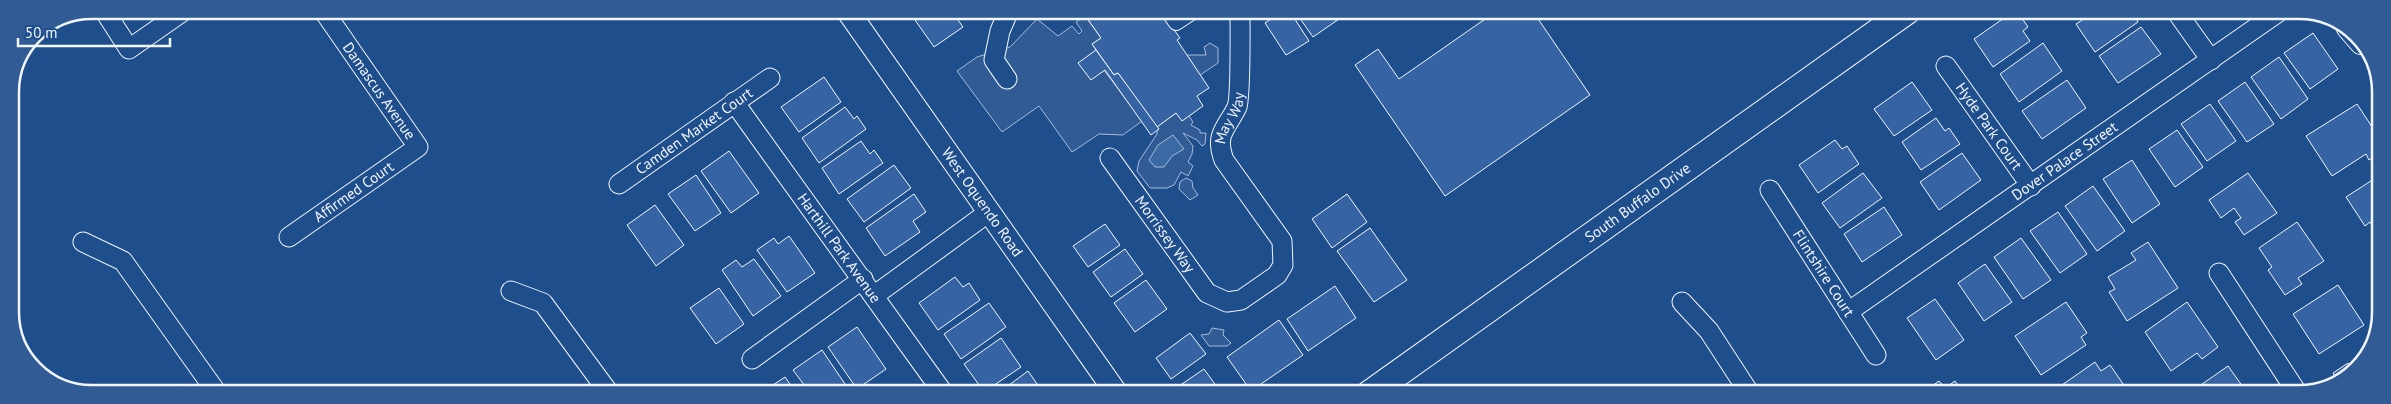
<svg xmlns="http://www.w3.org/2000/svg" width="2391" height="404" viewBox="0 0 2391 404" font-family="'PT Sans',sans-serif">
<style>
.parking{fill:#305b95;stroke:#a8bbd7}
.water{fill:#3b69a3;stroke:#a8bbd7}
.building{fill:#3563a3;stroke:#f2f6ff}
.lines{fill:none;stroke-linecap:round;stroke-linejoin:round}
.pedestrian-casing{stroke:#f2f6ff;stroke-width:16}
.minor-casing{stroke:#f2f6ff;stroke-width:21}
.tertiary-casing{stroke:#f2f6ff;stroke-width:24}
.secondary-casing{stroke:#f2f6ff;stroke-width:28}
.pedestrian{stroke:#1f4e8c;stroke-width:14}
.minor{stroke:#1f4e8c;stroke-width:19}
.tertiary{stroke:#1f4e8c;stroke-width:22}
.secondary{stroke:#1f4e8c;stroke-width:26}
.labels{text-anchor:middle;stroke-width:4;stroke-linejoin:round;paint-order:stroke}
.street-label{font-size:15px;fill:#f2f6ff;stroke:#1f4e8c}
.rim{fill:none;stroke:#f2f6ff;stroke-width:2.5}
</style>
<rect width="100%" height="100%" fill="#1f4e8c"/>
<g class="parking">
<path d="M1085,16L1101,38L1092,44L1096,50L1092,54L1142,121L1123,135L1099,134L1072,152L1039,106L1002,132L957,71L977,57L1010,47L1037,19L1058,36L1072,26L1079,34L1082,31L1076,22Z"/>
<path d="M1210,43L1218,48V63L1200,75L1187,55H1206L1204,47Z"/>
<path d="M1176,113L1189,116L1193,122L1191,125L1200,130V133H1206L1205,144L1202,146L1197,140L1183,133L1193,146L1192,154L1188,162L1193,166L1188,176L1181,172L1174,185L1167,188H1150L1137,171L1139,161L1157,134V127Z"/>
<path d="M1186,178L1192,181L1193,188L1198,195L1190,200L1179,189L1180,182Z"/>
<path d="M1212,328L1224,330L1223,335L1231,343L1227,346H1209L1201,335L1209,334Z"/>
</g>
<path class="water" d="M1173,135L1184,149L1172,156L1164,167H1155L1149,160L1158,145Z"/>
<g class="building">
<path d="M908,10H951L963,27L934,47Z"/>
<path d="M1172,10L1164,16L1180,38L1177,40L1209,88L1197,96L1203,106L1182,121L1176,113L1157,127L1118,73L1114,75L1092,44L1101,38L1082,11Z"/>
<path d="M1284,10H1289L1309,41L1286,55L1265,23Z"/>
<path d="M1294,10H1352L1313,37Z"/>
<path d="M1498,10H1532L1590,95L1445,196L1355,65L1378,49L1399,79Z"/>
<path d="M2014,11H2017L2028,27L2023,31L2030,41L1993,67L1974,39Z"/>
<path d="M2096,11H2131L2138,22L2095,52L2076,24Z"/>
<path d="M2141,27L2161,54L2118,83L2099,56Z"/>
<path d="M2313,33L2338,69L2310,89L2284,53Z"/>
<path d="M2043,43L2062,71L2019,102L2000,74Z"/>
<path d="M1096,50L1114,75L1118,73L1159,129L1151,135L1105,70L1091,80L1078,63Z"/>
<path d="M2279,57L2308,99L2281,119L2251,77Z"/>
<path d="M824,77L841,102L799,132L781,107Z"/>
<path d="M2067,80L2086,108L2042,139L2022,111Z"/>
<path d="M1912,82L1932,110L1894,136L1874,109Z"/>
<path d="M2245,82L2274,124L2247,142L2218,101Z"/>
<path d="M2210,104L2236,141L2207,161L2181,124Z"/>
<path d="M2357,104L2380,139V153L2369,160L2366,154L2332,176L2306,136Z"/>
<path d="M845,107L854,119L857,116L866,129L819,163L802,138Z"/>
<path d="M1936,118L1945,131L1949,128L1960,144L1921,170L1902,142Z"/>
<path d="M2177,130L2203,167L2175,187L2149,149Z"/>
<path d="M1835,140L1842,149L1847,146L1859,164L1818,193L1799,165Z"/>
<path d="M861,141L870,154L874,150L883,163L839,194L822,168Z"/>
<path d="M729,151L759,193L731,213L701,171Z"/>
<path d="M1962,153L1981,180L1939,210L1920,182Z"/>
<path d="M2132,160L2160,204L2132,223L2103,179Z"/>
<path d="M894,165L911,188L864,222L847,199Z"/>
<path d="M1863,173L1882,198L1840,228L1822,203Z"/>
<path d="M2248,173L2277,213L2244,235L2235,222L2241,218L2234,208L2221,218L2209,200Z"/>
<path d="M696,175L721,213L695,231L668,194Z"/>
<path d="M2380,175V231L2377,233L2370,222L2365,226L2346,197Z"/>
<path d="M2093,186L2125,231L2097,251L2065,206Z"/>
<path d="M914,194L926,212L913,221L920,232L885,256L866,228Z"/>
<path d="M1347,194L1367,222L1332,248L1312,219Z"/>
<path d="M655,205L684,245L656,266L627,225Z"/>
<path d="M1884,207L1902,235L1862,262L1844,234Z"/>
<path d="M2058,212L2087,254L2060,273L2030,231Z"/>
<path d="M2297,222L2324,261L2298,278L2302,284L2285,295L2268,270L2272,267L2259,248Z"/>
<path d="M1105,224L1120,245L1088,267L1073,246Z"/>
<path d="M1370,228L1407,280L1374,302L1337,251Z"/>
<path d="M789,236L815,273L787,292L757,250L774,238L778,244Z"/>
<path d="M2021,238L2051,280L2023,299L1994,257Z"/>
<path d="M2148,242L2178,288L2127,321L2109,292L2115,289L2108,277L2136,260L2131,253Z"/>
<path d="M1125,249L1143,274L1111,297L1093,272Z"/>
<path d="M754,259L781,296L753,316L722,270L736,260L742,267Z"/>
<path d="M1985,264L2012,302L1984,321L1958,283Z"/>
<path d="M955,277L963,287L969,283L980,300L938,330L919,303Z"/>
<path d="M1146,280L1167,309L1135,332L1114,303Z"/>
<path d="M2338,285L2364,325L2319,354L2293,314Z"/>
<path d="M1335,286L1356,318L1308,351L1287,319Z"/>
<path d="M719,288L744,324L716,344L690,308Z"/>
<path d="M1935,299L1964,340L1936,360L1907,318Z"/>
<path d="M2066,302L2087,333L2081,337L2086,345L2041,375L2015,336Z"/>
<path d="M2187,302L2218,347L2202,359L2197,353L2171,371L2145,332Z"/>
<path d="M989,303L1006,327L961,359L944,334Z"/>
<path d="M1279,320L1303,355L1251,391L1227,357Z"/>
<path d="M857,327L886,369L857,389L828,347Z"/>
<path d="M1190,333L1206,354L1171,379L1156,358Z"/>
<path d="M1001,338L1021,367L984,392L964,364Z"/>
<path d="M822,350L847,387L838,394L810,393L793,370Z"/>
<path d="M2095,362L2101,371L2110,365L2130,394H2068L2062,385Z"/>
<path d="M2348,363L2351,369L2358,365L2353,374L2337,380L2333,373Z"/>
<path d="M2228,366L2248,394H2188Z"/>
<path d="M1204,369L1222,394H1180L1176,388Z"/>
<path d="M1028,371L1044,394H997Z"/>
<path d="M785,377L796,393H761Z"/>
<path d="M1939,381L1945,388L1955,381L1964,394H1921Z"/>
</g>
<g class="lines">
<defs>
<path id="pedestrian" d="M1172,10L1169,13L1176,23L1193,12L1190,10"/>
<g id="minor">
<path d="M104,10L129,49L185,10"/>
<path d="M2176,11L2211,60"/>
<path id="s1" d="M1946,66L2031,186"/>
<path d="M1007,79L994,60L1000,31L1009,10"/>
<path id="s2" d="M734,102L944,394"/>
<path id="s3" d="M1110,158L1207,293L1227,302L1241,300L1277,275L1283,265L1282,241L1224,160C1214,134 1227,128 1237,107C1241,96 1240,27 1240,10"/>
<path id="s4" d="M619,184L770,78"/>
<path id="s5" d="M1770,190L1876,355"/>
<path id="s6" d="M289,237L418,147L323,10"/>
<path d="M83,242L123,261L217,393"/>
<path d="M2219,273L2298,394"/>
<path d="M511,291L543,303L609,393"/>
<path d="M875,295L989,212"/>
<path d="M1682,302L1709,331L1750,394"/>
<path id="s7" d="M1848,312L2280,11"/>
<path d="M752,359L863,279"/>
</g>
<g id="tertiary">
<path id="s8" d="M847,10L1117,394"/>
<path d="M2348,28L2361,43"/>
</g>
<g id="secondary">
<path id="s9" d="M1369,394L1907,11"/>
</g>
</defs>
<use href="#pedestrian" class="pedestrian-casing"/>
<use href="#minor" class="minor-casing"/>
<use href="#tertiary" class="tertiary-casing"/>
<use href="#secondary" class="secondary-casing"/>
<use href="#pedestrian" class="pedestrian"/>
<use href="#minor" class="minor"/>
<use href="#tertiary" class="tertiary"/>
<use href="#secondary" class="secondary"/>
</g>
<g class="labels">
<g class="street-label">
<text transform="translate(379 91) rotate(55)" y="5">Damascus Avenue</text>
<text dy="5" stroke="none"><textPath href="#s3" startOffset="426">May Way</textPath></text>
<text dy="5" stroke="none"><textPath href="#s1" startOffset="74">Hyde Park Court</textPath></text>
<text dy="5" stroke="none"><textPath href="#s4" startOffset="92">Camden Market Court</textPath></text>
<text dy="5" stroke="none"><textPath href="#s7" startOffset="264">Dover Palace Street</textPath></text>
<text dy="5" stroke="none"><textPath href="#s6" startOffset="79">Affirmed Court</textPath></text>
<text dy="5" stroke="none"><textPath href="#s8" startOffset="235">West Oquendo Road</textPath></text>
<text dy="5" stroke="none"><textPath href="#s9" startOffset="330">South Buffalo Drive</textPath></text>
<text dy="5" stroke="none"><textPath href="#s3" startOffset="94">Morrissey Way</textPath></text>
<text dy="5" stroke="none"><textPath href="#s2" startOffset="180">Harthill Park Avenue</textPath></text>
<text dy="5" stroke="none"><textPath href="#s5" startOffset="99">Flintshire Court</textPath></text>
</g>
</g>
<path d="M0 0H2391V404H0ZM92 19H2299A73 73 0 0 1 2372 92V312A73 73 0 0 1 2299 385H92A73 73 0 0 1 19 312V92A73 73 0 0 1 92 19Z" fill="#305b95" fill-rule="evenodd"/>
<path class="rim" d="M92 19H2299A73 73 0 0 1 2372 92V312A73 73 0 0 1 2299 385H92A73 73 0 0 1 19 312V92A73 73 0 0 1 92 19Z"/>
<path d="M18 38v8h152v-8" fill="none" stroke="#f2f6ff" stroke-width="2.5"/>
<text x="25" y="38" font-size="15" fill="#f2f6ff" stroke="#1f4e8c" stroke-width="4" paint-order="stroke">50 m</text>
</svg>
